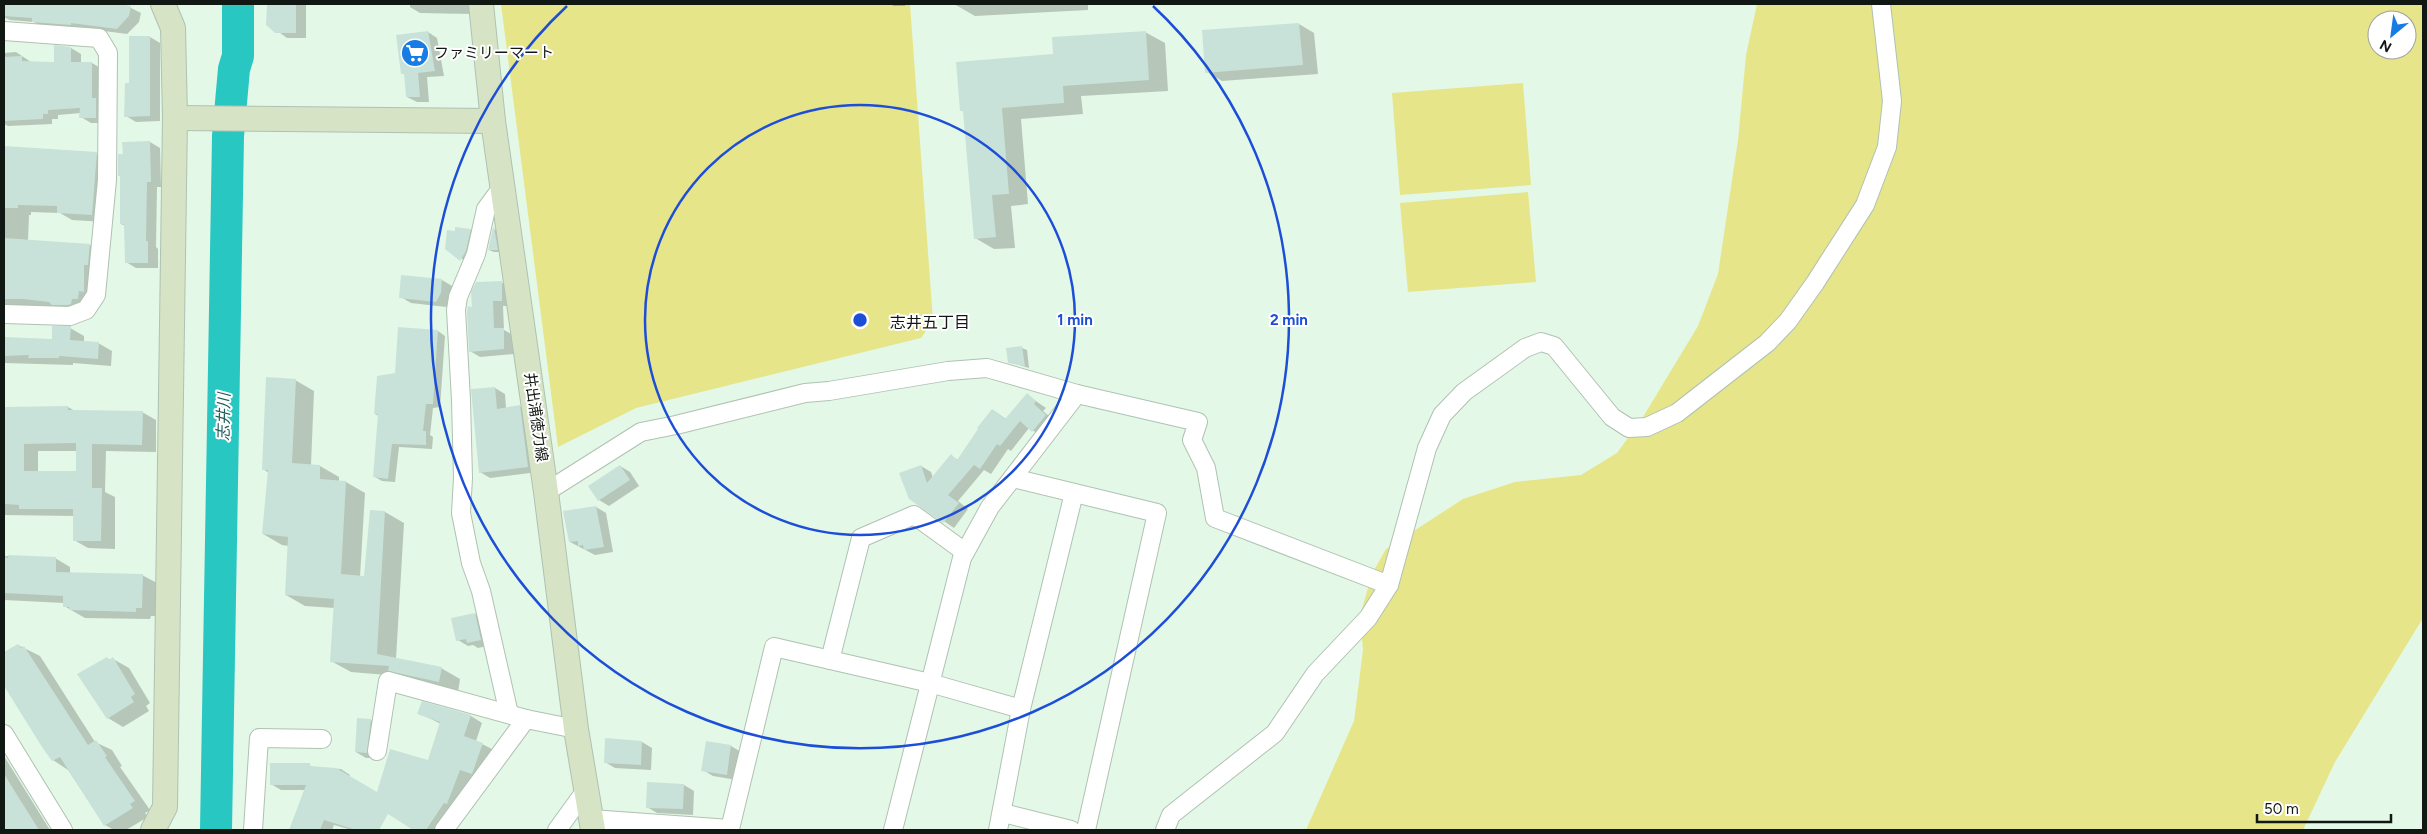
<svg xmlns="http://www.w3.org/2000/svg" width="2427" height="834" viewBox="0 0 2427 834" font-family="Figtree,'Noto Sans JP',sans-serif">
<style>
.green{fill:#e6e589;fill-rule:evenodd}
.shadow{fill:#0003;fill-rule:evenodd}
.lines{fill:none;stroke-linecap:round;stroke-linejoin:round}
.river{stroke:#28c7c2;stroke-width:32}
.building{fill:#c8e2d9;fill-rule:evenodd}
.street-casing{stroke:#afc2b2;stroke-width:20}
.secondary-casing{stroke:#afc2b2;stroke-width:26}
.street{stroke:#fff;stroke-width:18}
.secondary{stroke:#d6e3c4;stroke-width:24}
.ring{fill:none;stroke:#1d4ed8;stroke-width:2.5}
.labels{text-anchor:middle;stroke-width:4;stroke-linejoin:round;paint-order:stroke}
.poi-label{font-size:15px;fill:#111712;stroke:#fff;text-anchor:start}
.street-label{font-size:15px;fill:#111712;stroke:#fff}
.neighbourhood-label{font-size:16px;fill:#111712;stroke:#fff}
.water-label{font-size:16px;font-style:italic;fill:#215c5a;stroke:#fff}
.centre{fill:#1d4ed8;stroke:#fff;stroke-width:2.5}
.ring-label{font-size:15px;text-anchor:middle;font-weight:bold;fill:#1d4ed8;stroke:#fff;stroke-width:4;stroke-linejoin:round;paint-order:stroke}
</style>
<rect width="100%" height="100%" fill="#e4f8e7"/>
<g class="green">
<path d="M501,4H910L933,321L921,338L636,408L558,447Z"/>
<path d="M1757,4H2423V618L2335,762L2303,830H1306L1354,721L1363,650L1360,616L1372,574L1386,549L1463,499L1515,482L1581,475L1617,453L1643,417L1698,326L1718,274L1738,140L1746,55ZM2377,20H2407V50H2377Z"/>
<path d="M1523,83L1531,185L1400,195L1392,93Z"/>
<path d="M1528,192L1536,282L1408,292L1400,203Z"/>
</g>
<g class="shadow">
<path d="M4,4H96L107,6V4H115L131,8L141,13L139,22L127,34L81,28V30L43,27L34,22L10,20L4,17Z"/>
<path d="M268,4H306V38H287L268,24Z"/>
<path d="M410,4H473L472,14L420,13L410,7Z"/>
<path d="M889,4H905V6H894Z"/>
<path d="M954,4H1088V10L975,16Z"/>
<path d="M1299,24L1314,33L1318,74L1222,81L1207,72Z"/>
<path d="M428,32L437,38L444,76L427,77L429,102H417L407,97L406,75L402,73Z"/>
<path d="M1145,32L1165,43L1168,91L1081,96L1083,114L1021,119L1028,204L1011,206L1015,248L994,249L975,238L965,113L961,110Z"/>
<path d="M150,37L160,43V121L136,122L126,116Z"/>
<path d="M71,48L81,54V63H92L102,69L105,123H91L81,117V113L58,115V119H52V124L8,126L4,124V53L16,52L31,62L56,63Z"/>
<path d="M150,142L160,148L161,187H157L156,247L158,249V268H136L126,262V226L121,224Z"/>
<path d="M4,147L96,154L110,161L105,222L72,220L60,213L31,212V215H29L28,241L90,245L103,253L92,306L61,308L37,306L4,307Z"/>
<path d="M494,229L499,232L502,252H494L489,250Z"/>
<path d="M470,230L480,236L471,265L446,248Z"/>
<path d="M402,276L442,280L452,286L451,299L446,307L411,303L401,297Z"/>
<path d="M502,283L512,288V306H503L504,330L513,335L514,354L480,357L470,351L473,309Z"/>
<path d="M70,328L84,336V342L98,343L112,351L111,366L73,363V365L4,363V338L53,340Z"/>
<path d="M399,329L438,331L445,336L440,407L433,408L430,435L433,437L432,449L399,447L395,482L382,481L375,477L379,416L375,414L396,374Z"/>
<path d="M1022,348L1027,350L1029,368L1009,362Z"/>
<path d="M295,380L314,391L311,465L320,466L339,477V482H346L365,493L360,577H365L371,511L385,512L404,523L396,659L441,668L460,679L458,692L399,676L351,672L331,661L335,608L305,606L286,595L289,546L282,545L263,534L269,473L263,469Z"/>
<path d="M495,388L505,394L506,408L519,406L530,412L538,472L490,478L480,472Z"/>
<path d="M1027,395L1046,408L1043,411L1056,422L1043,437L1029,428L1011,451L1008,449L991,474L984,470L958,501L968,509L954,528L910,498L921,466L931,472L933,478L951,456L958,460L993,410L1006,419Z"/>
<path d="M68,407L75,411L142,412L156,420V452L106,451L105,492L115,497V549L88,548L74,540L75,516L4,515V408ZM38,451H77V472H38Z"/>
<path d="M620,466L630,472L639,486L609,506L599,500Z"/>
<path d="M596,507L606,513L613,552L595,555L570,542Z"/>
<path d="M4,556L55,558L70,567V573L142,575L157,583L156,616H151L150,619L85,618L64,606V603L4,600Z"/>
<path d="M475,614L485,620L491,645L478,648L473,645L468,646L458,640Z"/>
<path d="M18,645L40,656L95,742L112,750L122,766L120,767L150,810L145,813L148,817L126,830H114L105,825L68,770L53,760L4,683V654Z"/>
<path d="M107,658L110,660L113,659L129,668L150,703L146,706L149,711L123,727L108,718Z"/>
<path d="M423,703L471,716L482,723L476,741L494,750L484,780L472,776L459,809L441,830H415L375,803L428,762L441,724L419,713Z"/>
<path d="M371,720L381,726L377,758H366L356,752Z"/>
<path d="M606,739L642,742L652,748L651,770L615,768L605,762Z"/>
<path d="M731,746L741,752L737,780L713,776L703,770Z"/>
<path d="M4,756L50,830H4Z"/>
<path d="M309,765L315,768L341,769L350,775L331,802L368,830H352L334,825L332,830H290L305,790H281L271,784Z"/>
<path d="M684,785L694,791L693,815L657,813L647,807Z"/>
</g>
<g class="lines">
<path class="river" d="M216,830L228,136L234,69L238,56V4"/>
</g>
<g class="building">
<path d="M4,4H120L131,6L129,16L117,29L71,23V25L32,22V18L4,16Z"/>
<path d="M267,4H296V33H275L266,25Z"/>
<path d="M1299,23L1303,65L1205,73L1202,30Z"/>
<path d="M428,31L435,71L418,73L420,97H406L404,73L401,74L396,35Z"/>
<path d="M1146,31L1149,80L1063,86L1064,103L1002,108L1009,194L992,195L996,237L974,239L963,111H960L956,62L1053,54L1052,37Z"/>
<path d="M129,36H150V116L124,117L125,83H129Z"/>
<path d="M54,45L71,47V62H92V98H96V118H79L80,108L48,110V114H43V119L4,121V57L22,56V61L54,62Z"/>
<path d="M150,141L151,182H147L146,241H148V263H125L124,224H120V176H118V154H123L122,142Z"/>
<path d="M4,146L97,152L92,215L57,213V206L18,205V208H4Z"/>
<path d="M455,227L471,229L466,251L460,261L445,249L447,230L455,231Z"/>
<path d="M494,227L498,250H488L493,228Z"/>
<path d="M4,238L90,244L88,265H84V292L79,291L78,299H72L71,304L68,305H52L49,302L23,299H4Z"/>
<path d="M401,275L442,279L441,293L436,302L399,298Z"/>
<path d="M502,281V301H493L494,328H504V349L469,352L467,312L468,306L472,307L471,292L476,282Z"/>
<path d="M52,326H71L70,340L99,342L98,359L59,356V358H28L29,355L4,356V337L52,339Z"/>
<path d="M398,327L438,330L433,404H426L423,431H426V445L392,444L388,479L373,477L378,414H374L377,376L395,373Z"/>
<path d="M1022,346L1025,366L1008,363L1006,348Z"/>
<path d="M266,377L296,379L292,463L320,465V479L346,481L341,574L364,576L370,510L385,511L377,654L442,667L439,682L388,671L389,666L330,662L334,599L285,595L288,537L262,534L268,470H262Z"/>
<path d="M495,387L497,409L520,405L528,467L479,473L471,389Z"/>
<path d="M1027,393L1036,401L1034,404L1046,415L1032,432L1020,421L1000,446L997,444L980,469L974,465L948,495L959,503L943,523L909,499L899,473L921,465L927,483L951,454L957,460L978,429L977,428L992,409L1005,419Z"/>
<path d="M68,406V410H74L143,411L142,445L92,444V488H102L101,541H73V509H19V505L4,504V407ZM76,443V471H24V444Z"/>
<path d="M620,465L630,480L598,501L588,486Z"/>
<path d="M596,506L604,547L584,550L583,545L578,546V541L569,542L563,511Z"/>
<path d="M8,555L56,557V572L143,574L142,608H136V612L69,610V607H63V596L4,593V557L8,558Z"/>
<path d="M475,613L481,640L467,643L466,639L456,641L451,618Z"/>
<path d="M18,644L21,648L24,646L88,745L96,740L107,756L105,757L135,801L130,804L133,808L104,826L60,757L52,761L42,747L4,686V652Z"/>
<path d="M107,657L109,660L113,657L135,694L131,697L134,702L107,719L77,674Z"/>
<path d="M422,701L471,715L464,736L483,743L472,774L460,770L447,804L444,803L426,830H413L388,814L379,830H356L324,820L320,830H289L306,785H270V763H310V766L336,768L377,792L390,749L428,760L440,722L417,714Z"/>
<path d="M357,718L371,719L367,753L355,752Z"/>
<path d="M605,738L642,741L641,765L604,763Z"/>
<path d="M706,741L731,745L727,775L701,771Z"/>
<path d="M4,774L39,830H4Z"/>
<path d="M647,782L684,784L683,809L646,808Z"/>
</g>
<g class="lines">
<defs>
<g id="street">
<path d="M4,31L99,38L108,53L107,180L96,295L86,310L70,316L4,314"/>
<path d="M503,186L486,209L476,254L458,297L456,310L461,400L463,478L461,513L471,563L481,591L509,714"/>
<path d="M1013,478L1157,513L1086,830"/>
<path d="M546,492L641,432L676,425L805,393L829,391L948,371L987,368L1077,394L1198,422L1192,440L1206,468L1215,518L1389,585"/>
<path d="M830,660L861,538L914,515L965,552"/>
<path d="M4,734L63,830"/>
<path d="M377,751L388,681L526,719"/>
<path d="M1003,813L1071,830"/>
<path d="M591,819L730,829L774,647L930,683L1021,709"/>
<path d="M253,830L259,738L322,739"/>
<path d="M444,830L526,719L576,729"/>
<path d="M557,830L586,790"/>
<path d="M893,830L962,558L990,507L1077,394"/>
<path d="M998,830L1021,709L1074,493"/>
<path d="M1165,830L1171,815L1275,733L1315,674L1368,618L1389,585L1427,448L1442,415L1464,392L1525,348L1541,342L1554,346L1612,417L1629,428L1647,427L1677,413L1767,343L1788,321L1815,283L1865,205L1887,147L1892,101L1881,4"/>
</g>
<g id="secondary">
<path d="M481,4L493,121L546,492L576,729L593,830"/>
<path d="M175,118L493,121"/>
<path d="M153,830L165,807L175,118L173,28L163,4"/>
</g>
</defs>
<use href="#street" class="street-casing"/>
<use href="#secondary" class="secondary-casing"/>
<use href="#street" class="street"/>
<use href="#secondary" class="secondary"/>
</g>
<g class="ring">
<circle cx="860" cy="320" r="215"/>
<path d="M1153 6A429 429 0 1 1 567 6"/>
</g>
<defs>
<symbol id="supermarket-disc" viewBox="-11 -11 22 22"><circle r="9.5" fill="#177de5" stroke="#fff"/><path d="M-6-5.5h2.5l.6 2H6L4.5 2H-2.5L-4.4-4H-6ZM-1.5 3.2a1.3 1.3 0 1 0 .1 0ZM3 3.2a1.3 1.3 0 1 0 .1 0Z" fill="#fff"/></symbol>
</defs>
<g fill-rule="evenodd">
<use href="#supermarket-disc" x="399" y="37" width="32" height="32"/>
</g>
<g class="labels">
<g class="poi-label">
<text x="434" y="58">ファミリーマート</text>
</g>
<g class="street-label">
<text transform="translate(536 417) rotate(82)" y="5">井出浦徳力線</text>
</g>
<g class="neighbourhood-label">
<text x="930" y="328">志井五丁目</text>
</g>
<g class="water-label">
<text transform="translate(223 417) rotate(-89)" y="6">志井川</text>
</g>
</g>
<circle cx="860" cy="320" r="8" class="centre"/>
<g class="ring-label">
<text x="1075" y="325">1 min</text>
<text x="1289" y="325">2 min</text>
</g>
<rect width="2427" height="834" fill="none" stroke="#111712" stroke-width="10"/>
<g transform="translate(2392 35) rotate(209)"><circle r="24" fill="#ffffff" stroke="#a0a2a0"/>
<path d="M0-4L9 19L0 12L-9 19Z" fill="#177de5"/>
<text y="-8" font-size="14" font-weight="bold" text-anchor="middle" fill="#111712">N</text>
</g>
<path d="M2257 814v8h134v-8" fill="none" stroke="#111712" stroke-width="2.5"/>
<text x="2264" y="814" font-size="15" fill="#111712" stroke="#ffffff" stroke-width="4" paint-order="stroke">50 m</text>
</svg>
